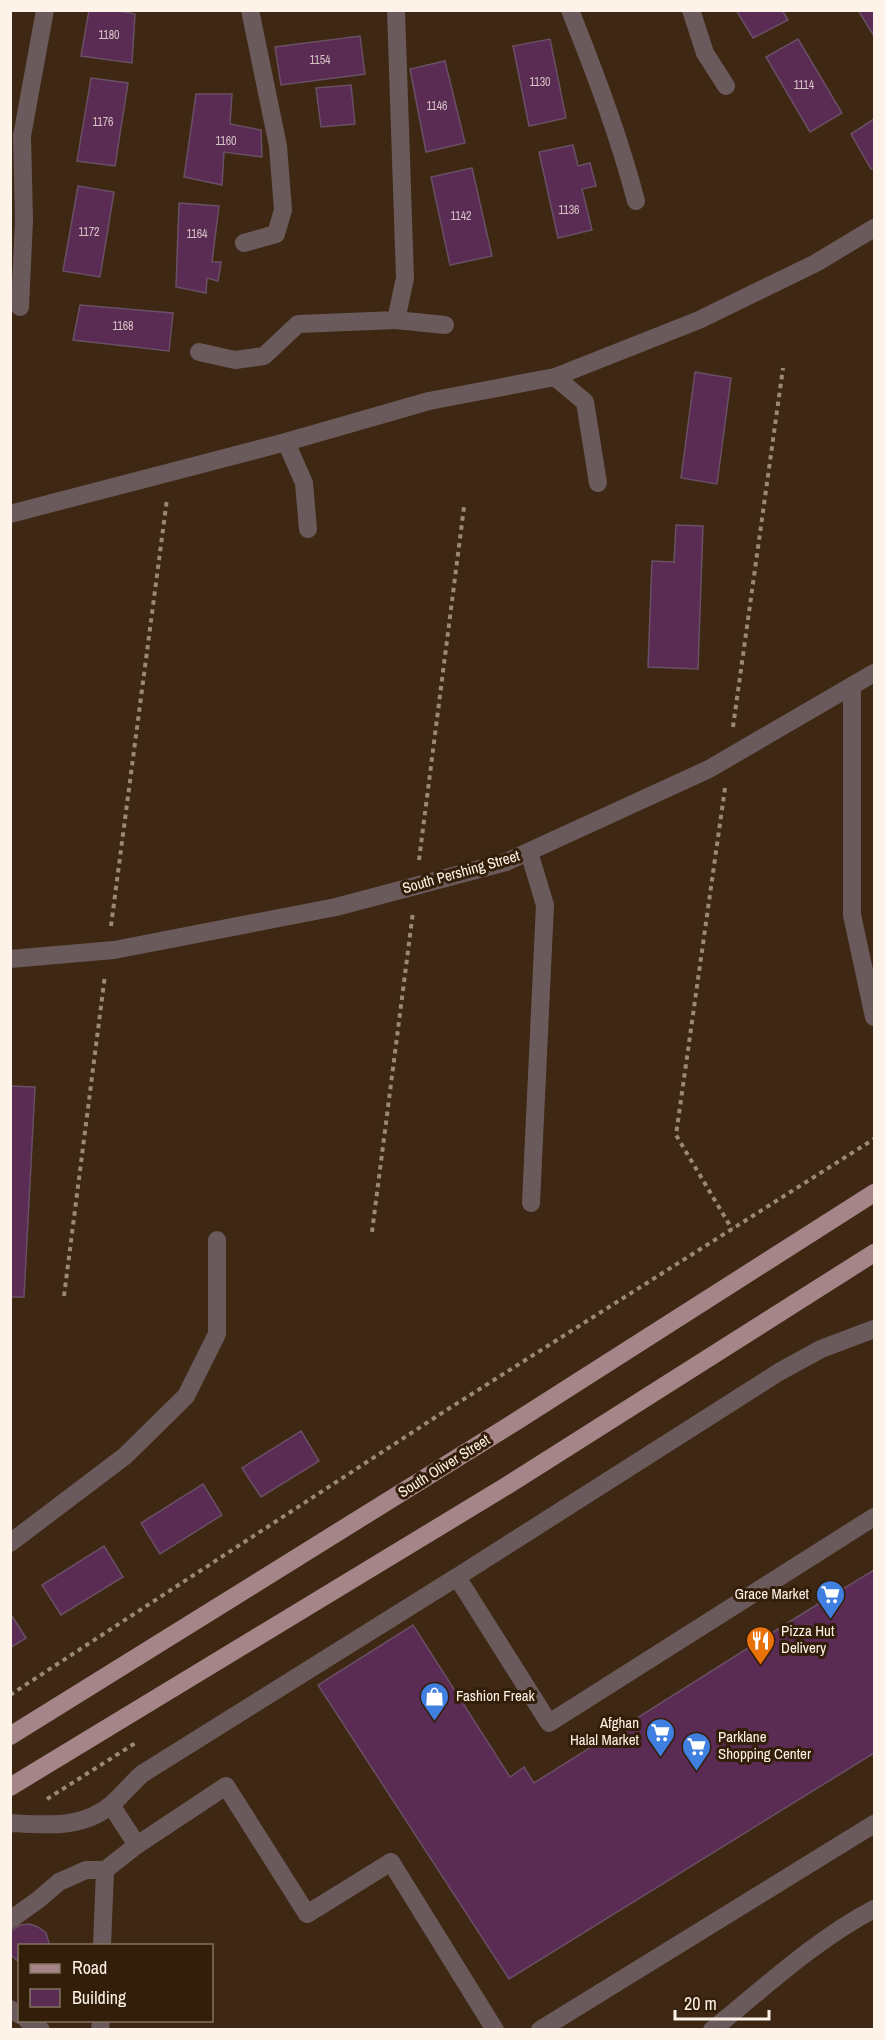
<svg xmlns="http://www.w3.org/2000/svg" width="885" height="2040" viewBox="0 0 885 2040" font-family="'Archivo Narrow',sans-serif">
<style>
.building{fill:#5a2c54;stroke:#694f64;stroke-width:1.5}
.lines{fill:none;stroke-linecap:round;stroke-linejoin:round}
.path{stroke:#998978;stroke-width:4;stroke-dasharray:4.5 4.5;stroke-linecap:butt}
.minor{stroke:#6a5a5c;stroke-width:18}
.major{stroke:#a58588;stroke-width:18}
.labels{text-anchor:middle;stroke-width:6;stroke-linejoin:round;paint-order:stroke}
.number-label{font-size:12px;fill:#d5c1c3}
.street-label{font-size:15px;fill:#fef3e8;stroke:#331e09}
.poi-label{font-size:15px;fill:#fef3e8;stroke:#331e09;text-anchor:start}
</style>
<rect width="100%" height="100%" fill="#3e2813"/>
<g class="building">
<path d="M89,10H115L135,14L132,63L81,56Z"/>
<path d="M736,10H782L788,20L753,38Z"/>
<path d="M858,10H874V36Z"/>
<path d="M360,36L365,74L281,85L275,47Z"/>
<path d="M550,39L566,118L529,126L513,46Z"/>
<path d="M798,39L842,113L810,132L766,57Z"/>
<path d="M445,61L465,143L426,152L410,69Z"/>
<path d="M91,78L128,83L115,166L77,161Z"/>
<path d="M351,85L355,124L321,127L316,88Z"/>
<path d="M196,94H232L230,124L261,130L262,157L224,152L222,185L184,177Z"/>
<path d="M874,119V167L871,169L851,134Z"/>
<path d="M573,145L578,166L590,163L596,186L582,189L592,230L558,238L539,152Z"/>
<path d="M472,168L492,256L450,265L431,177Z"/>
<path d="M78,186L114,192L100,277L63,271Z"/>
<path d="M179,203L219,206L212,262H221L218,281L207,278L206,293L176,287Z"/>
<path d="M80,305L173,313L169,351L73,340Z"/>
<path d="M695,372L731,378L717,484L681,478Z"/>
<path d="M676,525L703,526L698,669L648,667L652,561L674,562Z"/>
<path d="M10,1086L35,1087L24,1297H10Z"/>
<path d="M301,1431L319,1461L261,1497L242,1468Z"/>
<path d="M203,1484L222,1515L160,1554L141,1523Z"/>
<path d="M104,1546L123,1577L61,1615L42,1585Z"/>
<path d="M874,1570V1753L509,1979L318,1685L413,1625L510,1777L524,1767L534,1783L810,1609Z"/>
<path d="M10,1613L26,1638L10,1648Z"/>
<path d="M29,1924L38,1927L46,1933L50,1946H20V1963L10,1954V1926L13,1930L20,1925Z"/>
</g>
<g class="lines">
<g class="path">
<path d="M733,727L783,368"/>
<path d="M725,788L676,1135L732,1229"/>
<path d="M419,860L464,507"/>
<path d="M111,926L167,499"/>
<path d="M372,1232L413,912"/>
<path d="M64,1296L105,975"/>
<path d="M10,1695L445,1411L874,1139"/>
<path d="M47,1799L137,1742"/>
</g>
<g class="minor">
<path d="M570,10C595,73 619,136 636,201"/>
<path d="M691,10L705,53L726,86"/>
<path d="M244,243L276,234L283,210L278,146L250,10"/>
<path d="M20,307L24,220L22,136L45,10"/>
<path d="M396,320L445,325"/>
<path d="M199,352L235,360L264,356L298,324L396,320L405,278L396,10"/>
<path d="M555,377L585,402L598,483"/>
<path d="M286,442L304,483L308,529"/>
<path d="M10,514L286,442L429,401L555,377L699,320L816,263L874,228"/>
<path d="M852,686V915L874,1017"/>
<path d="M529,852L545,905L531,1203"/>
<path d="M10,959L114,950L336,907L506,862L709,769L874,673"/>
<path d="M10,1543L125,1456L186,1396L217,1334V1240"/>
<path d="M457,1577L779,1372L821,1349L874,1329"/>
<path d="M111,1805L137,1845"/>
<path d="M10,1823C46,1825 84,1829 112,1804C123,1794 132,1783 142,1774L457,1577L549,1723L874,1517"/>
<path d="M10,1920L38,1900L59,1882L86,1870H105L137,1845L226,1786L307,1914L391,1862L495,2030"/>
<path d="M102,1946L105,1870"/>
<path d="M10,2009L20,2015"/>
<path d="M27,2020L41,2030"/>
<path d="M100,2030L101,2020"/>
<path d="M540,2030L874,1824"/>
<path d="M712,2030C764,1988 815,1940 874,1909"/>
</g>
<g class="major">
<path d="M10,1736L515,1422L874,1193"/>
<path d="M10,1787L508,1485L874,1253"/>
</g>
</g>
<defs>
<symbol id="supermarket-pin" viewBox="-11 -11 22 30"><path d="M0 17L-7.5 6A9.5 9.5 0 1 1 7.5 6Z" fill="#3f7fe0" stroke="#331e09"/><path d="M-6-5.5h2.5l.6 2H6L4.5 2H-2.5L-4.4-4H-6ZM-1.5 3.2a1.3 1.3 0 1 0 .1 0ZM3 3.2a1.3 1.3 0 1 0 .1 0Z" fill="#fff"/></symbol>
<symbol id="restaurant-pin" viewBox="-11 -11 22 30"><path d="M0 17L-7.5 6A9.5 9.5 0 1 1 7.5 6Z" fill="#e8710a" stroke="#331e09"/><path d="M-5-6h1v4h1v-4h1v4h1v-4h1v5L-1.5 .5V6h-2V.5L-5-1ZM5-6V6H3V1.5H1.5Q1.5-4 5-6Z" fill="#fff"/></symbol>
<symbol id="shop-pin" viewBox="-11 -11 22 30"><path d="M0 17L-7.5 6A9.5 9.5 0 1 1 7.5 6Z" fill="#3f7fe0" stroke="#331e09"/><path d="M-5-2.5h2.3a2.7 3.5 0 0 1 5.4 0H5L5.5 6h-11ZM-1.5-2.5h3a1.5 2.3 0 0 0-3 0Z" fill="#fff"/></symbol>
</defs>
<g fill-rule="evenodd">
<use href="#supermarket-pin" x="814" y="1578" width="33" height="45"/>
<use href="#restaurant-pin" x="744" y="1624" width="33" height="45"/>
<use href="#shop-pin" x="418" y="1680" width="33" height="45"/>
<use href="#supermarket-pin" x="644" y="1716" width="33" height="45"/>
<use href="#supermarket-pin" x="680" y="1730" width="33" height="45"/>
</g>
<g class="labels">
<g class="number-label">
<text x="109" y="39">1180</text>
<text x="320" y="64">1154</text>
<text x="540" y="86">1130</text>
<text x="804" y="89">1114</text>
<text x="437" y="110">1146</text>
<text x="103" y="126">1176</text>
<text x="226" y="145">1160</text>
<text x="569" y="214">1136</text>
<text x="461" y="220">1142</text>
<text x="89" y="236">1172</text>
<text x="197" y="238">1164</text>
<text x="123" y="330">1168</text>
</g>
<g class="street-label">
<text transform="translate(461 872) rotate(-16)" y="5">South Pershing Street</text>
<text transform="translate(444 1466) rotate(-32)" y="5">South Oliver Street</text>
</g>
<g class="poi-label">
<text x="809" y="1599" text-anchor="end">Grace Market</text>
<text x="781" y="1636">Pizza Hut<tspan x="781" dy="17">Delivery</tspan></text>
<text x="456" y="1701">Fashion Freak</text>
<text x="639" y="1728" text-anchor="end">Afghan<tspan x="639" dy="17">Halal Market</tspan></text>
<text x="718" y="1742">Parklane<tspan x="718" dy="17">Shopping Center</tspan></text>
</g>
</g>
<rect width="885" height="2040" fill="none" stroke="#fef3e8" stroke-width="24"/>
<rect x="18" y="1944" width="195" height="78" fill="#331e09" stroke="#847362" stroke-width="1.5"/>
<rect x="30" y="1964" width="30" height="9" fill="#a58588" stroke="#847362" stroke-width="1.5"/>
<text x="72" y="1974" font-size="18" fill="#fef3e8">Road</text>
<rect x="30" y="1989" width="30" height="18" fill="#5a2c54" stroke="#847362" stroke-width="1.5"/>
<text x="72" y="2004" font-size="18" fill="#fef3e8">Building</text>
<path d="M675 2010v9h94v-9" fill="none" stroke="#fef3e8" stroke-width="3"/>
<text x="684" y="2010" font-size="18" fill="#fef3e8" stroke="#331e09" stroke-width="4.5" paint-order="stroke">20 m</text>
</svg>
